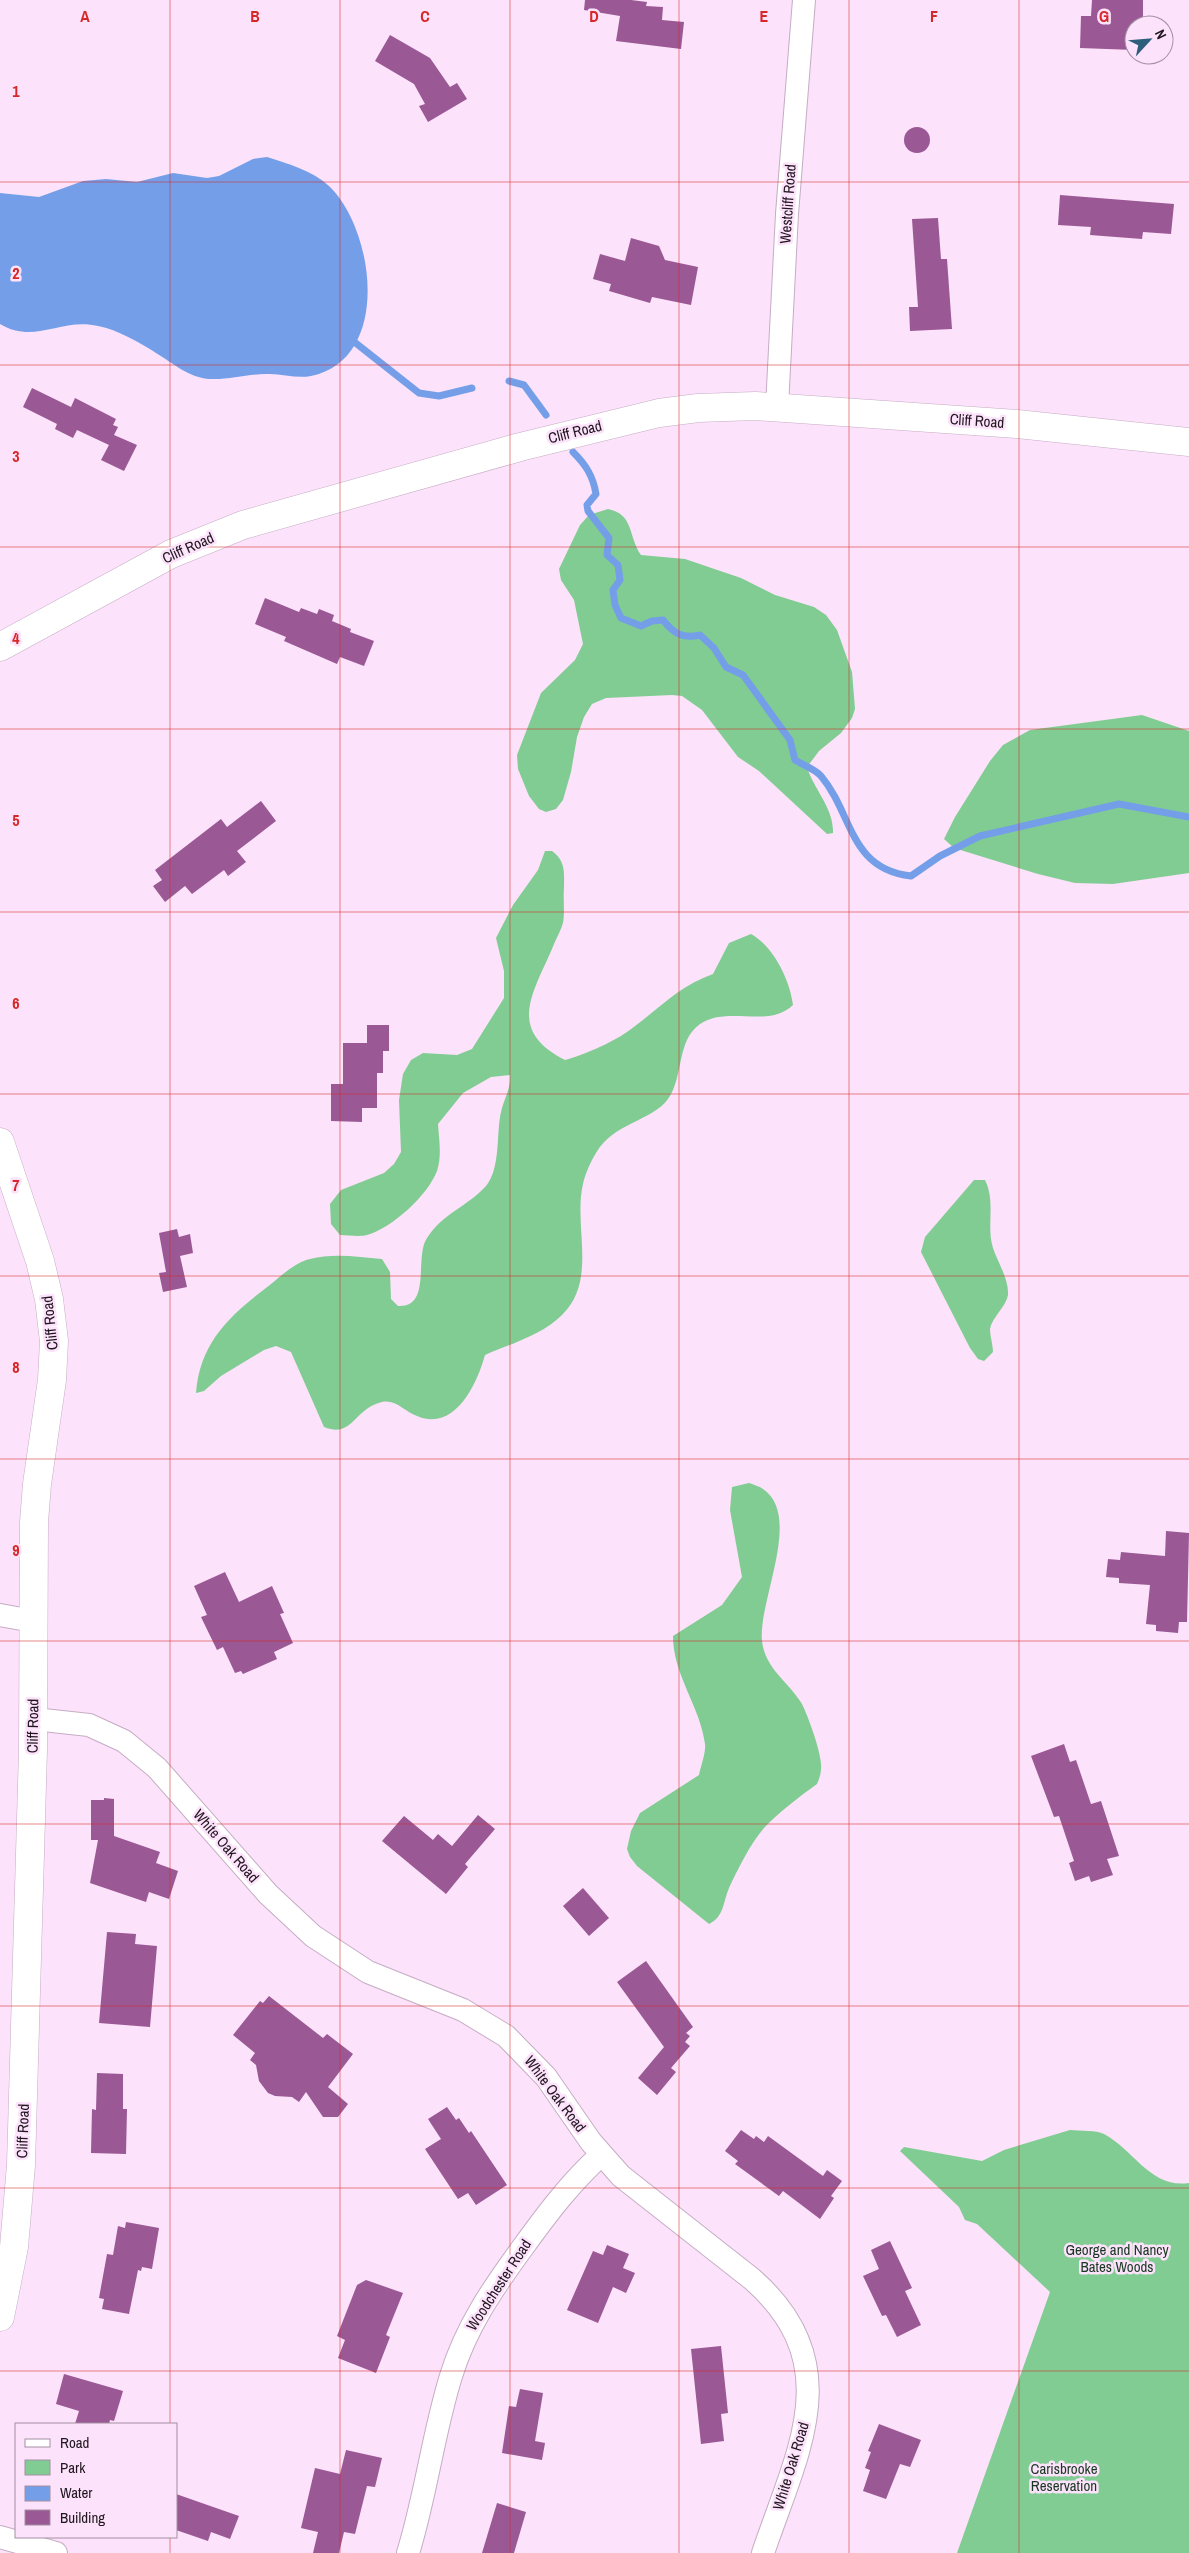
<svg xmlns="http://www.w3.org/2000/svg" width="1189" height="2553" viewBox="0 0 1189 2553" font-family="'Archivo Narrow',sans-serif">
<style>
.green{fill:#81cc92}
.water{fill:#749fe8}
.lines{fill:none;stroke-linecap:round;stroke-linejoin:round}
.stream{stroke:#749fe8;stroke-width:7}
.building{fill:#9a5895}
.street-casing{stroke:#c5adc4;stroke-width:24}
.secondary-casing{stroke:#c5adc4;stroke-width:29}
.street{stroke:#fff;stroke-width:22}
.secondary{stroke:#fff;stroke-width:28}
.grid{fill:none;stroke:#d62828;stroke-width:1;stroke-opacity:0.55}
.labels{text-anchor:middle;stroke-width:5;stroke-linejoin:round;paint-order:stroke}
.street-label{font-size:15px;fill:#1f161e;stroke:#fce2fa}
.park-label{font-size:15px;fill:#173820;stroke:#fce2fa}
.grid-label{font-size:16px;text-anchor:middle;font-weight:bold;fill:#d62828;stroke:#fce2fa;stroke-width:5;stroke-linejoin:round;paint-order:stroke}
</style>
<rect width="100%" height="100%" fill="#fce2fa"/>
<g class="green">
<path d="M608,509C634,514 628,536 641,555L685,559L741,578L775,595L814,607L826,615L837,630L852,672L855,709L852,718L841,733L819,751L807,767C814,790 834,808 833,833L827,834L759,771L738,757L702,710L682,696L672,695L606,698L592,704L584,717L577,737L571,772L563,800L556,809L546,812L539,809L529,796L518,769L517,755L541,693L575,660L583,644L574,600L561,580L559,569L580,525L589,515Z"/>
<path d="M1142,715L1189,731V873L1113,884L1075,883L1038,874L954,848L944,839L955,817L990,761L1003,745L1030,730Z"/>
<path d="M545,851H552C566,861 564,873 564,888C563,899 565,912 563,923C561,930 557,937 554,944C535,991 504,1029 565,1060C584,1055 611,1043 627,1032C657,1011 678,986 713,974L729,943L751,934C773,946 790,980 793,1005C768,1029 729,1005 700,1024C676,1041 684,1077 668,1099C652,1121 613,1123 596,1153C591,1161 585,1174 583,1184C573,1226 598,1280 562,1315C542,1335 510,1344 485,1355C477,1384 455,1432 417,1416C405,1412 396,1399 382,1402C354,1408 353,1439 324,1427L291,1352L276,1346L264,1350L221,1376L204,1391L196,1393C200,1340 233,1313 271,1284C282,1275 296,1262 310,1259C333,1253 359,1257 382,1259L390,1272L391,1299L398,1306C432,1308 414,1257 427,1238C442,1214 468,1206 486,1186C501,1168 496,1133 501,1112C504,1098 511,1089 510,1075L491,1077L463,1093L438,1124C439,1139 442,1156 437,1171C428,1195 392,1228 367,1235C359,1237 348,1235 340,1235L331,1224L330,1204L341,1190L384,1173L394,1164L401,1152L399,1100L403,1074L411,1060L423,1053L457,1055L472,1049L504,998V971L496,938L513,905L538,870Z"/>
<path d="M974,1180H985C996,1202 986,1226 993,1248C998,1263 1009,1279 1008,1295C1006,1307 992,1317 990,1329C990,1336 993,1345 993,1352L984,1361L978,1359L970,1348L921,1252L925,1237Z"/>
<path d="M749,1483C754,1485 759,1486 763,1489C803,1516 758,1601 762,1641C765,1669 789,1682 802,1704C808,1716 823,1756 821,1769C821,1774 819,1779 817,1784C799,1797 779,1812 764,1828C750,1844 738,1869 729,1888C723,1902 724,1917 709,1924L637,1866L630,1857L627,1849L631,1831L640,1813L699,1775C701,1765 706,1753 705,1744C700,1706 673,1675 673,1636L722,1605L742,1577L730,1510L732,1487Z"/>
<path d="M1070,2130C1080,2131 1096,2130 1104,2134C1134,2150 1151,2189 1189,2183V2553H957L1050,2292L977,2224L965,2220L959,2207L900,2151L904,2147L982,2161L1004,2150Z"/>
</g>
<path class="water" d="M267,157C288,164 312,170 329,186C375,230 392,359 311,376C296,379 281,373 266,374C248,374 228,380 210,379C189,378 173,363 156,353C139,342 118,330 98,326C61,317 35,345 0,324V193L39,197L83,181L106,179L137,182L173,173L207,178L219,176L253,159Z"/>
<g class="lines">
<g class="stream">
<path d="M348,337L419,393L439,396L472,388"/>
<path d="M509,381L524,385L546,415"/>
<path d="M573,452C586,465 593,476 596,494L587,505L588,511L609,538L607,555L618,565L620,580L613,590L615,605L621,618L641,626L652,621L663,620C674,634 683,639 700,635L714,648L726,667L743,675L790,740L795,760C803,765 815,769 821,776C853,814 849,869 911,876L940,856L980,836L1119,804L1189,817"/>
</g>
</g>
<g class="building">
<path d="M585,0H631L647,2L646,6L663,7L662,20L684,22L681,49L616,41L620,16L584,10Z"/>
<path d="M1092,0H1143V25H1134V50L1080,48L1081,16H1091Z"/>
<path d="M390,35L430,58L450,87L457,83L467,99L428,122L419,106L425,104L414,84L375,61Z"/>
<circle cx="917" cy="140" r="13"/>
<path d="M1060,195L1174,204L1171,234L1143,232L1142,239L1090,235L1091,227L1058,225Z"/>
<path d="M938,218L941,259H947L952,329L910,331L909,307H918L912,219Z"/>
<path d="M631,238L659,246L665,260L698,267L691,305L652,297L650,303L609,291L611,284L593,279L600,254L625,261Z"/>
<path d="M32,388L71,407L75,398L116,419L113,425L118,427L114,435L137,445L124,471L101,460L109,445L77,430L73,438L55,429L57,424L23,407Z"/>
<path d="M265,598L299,612L301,608L317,614L319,609L334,615L332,621L351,629L350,632L374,641L364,666L340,657L337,664L284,641L286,637L255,624Z"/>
<path d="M261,801L276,821L237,851L246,862L228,876L224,870L192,894L185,886L165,902L153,886L162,880L155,870L221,819L227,827Z"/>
<path d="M367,1025H389V1051H383V1073H377V1108H362V1122L331,1121V1084H343V1043H367Z"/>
<path d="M177,1229L179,1237L190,1234L193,1253L180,1256L187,1287L163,1292L159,1273L166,1272L159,1233Z"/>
<path d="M1166,1531L1189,1533L1187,1622H1179L1178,1633L1156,1631V1625L1146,1624L1150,1585L1119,1583V1578L1106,1577L1108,1559L1120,1560L1121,1552L1165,1556Z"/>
<path d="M225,1572L239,1602L272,1586L284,1613L280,1614L293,1643L274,1652L277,1659L243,1674L241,1671L235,1673L223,1647L217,1650L201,1617L207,1615L194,1586Z"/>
<path d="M1064,1744L1070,1762L1076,1760L1091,1804L1101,1801L1119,1856L1107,1859L1113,1875L1091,1882L1089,1876L1075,1881L1069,1863L1074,1861L1059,1816L1054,1817L1031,1756Z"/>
<path d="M104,1798L114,1799V1836L160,1852L156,1863L178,1871L169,1899L149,1892L146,1902L90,1883L98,1840H91V1800H104Z"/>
<path d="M478,1815L495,1829L465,1864L468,1867L446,1894L382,1841L404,1816L433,1840L438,1834L452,1846Z"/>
<path d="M583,1888L609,1918L589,1936L563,1906Z"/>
<path d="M107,1932L136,1934L135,1944L157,1946L150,2027L99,2023Z"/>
<path d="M646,1961L693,2027L686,2033L690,2036L685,2042L690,2046L671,2068L676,2072L657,2095L638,2078L664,2047L617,1982Z"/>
<path d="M269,1996L323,2038L327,2034L353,2054L328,2087L348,2104L338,2117H323L306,2092L299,2102L292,2097L275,2096L268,2093L259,2081L256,2065L250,2060L255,2053L233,2035L260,2001L263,2003Z"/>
<path d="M97,2073L123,2074V2109H127L126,2154L91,2153L92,2109L96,2110Z"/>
<path d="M447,2107L456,2120L459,2118L469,2133L471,2131L507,2185L476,2205L468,2193L458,2199L425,2149L441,2139L428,2119Z"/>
<path d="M741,2130L754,2139L756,2136L764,2142L768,2136L823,2176L827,2170L842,2181L831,2196L834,2198L820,2219L783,2191L779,2196L735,2164L738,2161L725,2151Z"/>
<path d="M126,2222L159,2228L152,2269L142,2267L141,2271L138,2270L129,2314L102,2309L104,2299L99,2298L107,2254L113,2255L118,2226L125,2228Z"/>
<path d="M890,2241L912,2288L905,2291L921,2325L897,2337L886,2315L882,2316L863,2276L879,2269L871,2250Z"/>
<path d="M607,2245L629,2254L623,2268L635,2273L626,2293L613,2287L598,2323L567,2310L593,2251L603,2255Z"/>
<path d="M366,2280L403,2293L386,2335L390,2337L376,2373L338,2358L345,2340L337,2336L357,2285Z"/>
<path d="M721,2346L728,2413L721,2414L724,2441L701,2444L691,2349Z"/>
<path d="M64,2374L123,2391L114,2421L110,2420L109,2424H75L79,2411L56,2404Z"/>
<path d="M520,2389L543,2393L535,2441L545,2443L542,2460L502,2453L509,2406L516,2407Z"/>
<path d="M879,2424L921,2440L910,2467L900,2464L886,2499L863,2491L870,2470L865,2468L871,2452L868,2451Z"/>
<path d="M346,2450L382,2458L375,2487L367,2486L355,2534L344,2532L339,2553H313L318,2532L301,2528L315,2468L340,2474Z"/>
<path d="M176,2494L239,2516L230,2539L211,2532L208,2541L176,2530Z"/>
<path d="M497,2503L526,2512L514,2553H482Z"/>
</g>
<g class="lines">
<defs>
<g id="street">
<path d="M777,407L787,214L804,0"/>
<path d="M0,1615L33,1621"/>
<path d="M34,1719L89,1725L124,1741L157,1768L268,1894L313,1936L368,1972L463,2010L506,2036L546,2077L591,2142L621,2176L752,2279C849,2364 797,2452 763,2553"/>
<path d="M0,2537L56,2553"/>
<path d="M408,2553C426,2495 433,2434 451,2376C466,2327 493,2288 523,2247C547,2214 570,2183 601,2155"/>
</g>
<g id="secondary">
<path d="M0,647L171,554L243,525L520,447L659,413L698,408L755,406L1017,424L1189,442"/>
<path d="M0,1142L40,1261L49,1299L54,1341L52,1380L37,1484L34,1522L33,1750L21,2165L14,2247L0,2317"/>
</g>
</defs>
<use href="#street" class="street-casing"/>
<use href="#secondary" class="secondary-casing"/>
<use href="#street" class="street"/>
<use href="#secondary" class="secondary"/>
</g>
<path class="grid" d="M170,0V2424M340,0V2553M510,0V2553M679,0V2553M849,0V2553M1019,0V2553M0,182H1189M0,365H1189M0,547H1189M0,729H1189M0,912H1189M0,1094H1189M0,1276H1189M0,1459H1189M0,1641H1189M0,1824H1189M0,2006H1189M0,2188H1189M0,2371H1189M170,2537V2553"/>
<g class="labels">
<g class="street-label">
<text transform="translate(788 204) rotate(-86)" y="5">Westcliff Road</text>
<text transform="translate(977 421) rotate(4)" y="5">Cliff Road</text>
<text transform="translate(575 432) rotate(-14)" y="5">Cliff Road</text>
<text transform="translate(188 548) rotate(-24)" y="5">Cliff Road</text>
<text transform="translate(50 1323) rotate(-96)" y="5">Cliff Road</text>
<text transform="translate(33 1726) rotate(-89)" y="5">Cliff Road</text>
<text transform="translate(226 1846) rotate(49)" y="5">White Oak Road</text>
<text transform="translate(555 2094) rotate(53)" y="5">White Oak Road</text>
<text transform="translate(23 2131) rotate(-88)" y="5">Cliff Road</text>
<text transform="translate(499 2285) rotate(-57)" y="5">Woodchester Road</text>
<text transform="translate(791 2466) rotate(-73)" y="5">White Oak Road</text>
</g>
<g class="park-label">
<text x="1117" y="2255">George and Nancy<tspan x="1117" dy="17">Bates Woods</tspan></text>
<text x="1064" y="2474">Carisbrooke<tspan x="1064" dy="17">Reservation</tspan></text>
</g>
</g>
<g class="grid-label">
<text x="85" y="22">A</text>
<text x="255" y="22">B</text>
<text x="425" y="22">C</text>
<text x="594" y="22">D</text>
<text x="764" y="22">E</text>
<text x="934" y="22">F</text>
<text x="1104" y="22">G</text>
<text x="16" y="97">1</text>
<text x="16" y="279">2</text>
<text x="16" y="462">3</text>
<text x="16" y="644">4</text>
<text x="16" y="826">5</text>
<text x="16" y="1009">6</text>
<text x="16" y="1191">7</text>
<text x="16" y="1373">8</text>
<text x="16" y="1556">9</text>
</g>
<rect x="15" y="2423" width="162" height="115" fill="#fce2fa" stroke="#a490a2"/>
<rect x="25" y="2439" width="25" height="8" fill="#ffffff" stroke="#a490a2"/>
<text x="60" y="2448" font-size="15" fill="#1f161e">Road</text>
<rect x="25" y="2460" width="25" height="15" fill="#81cc92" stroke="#a490a2"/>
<text x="60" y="2473" font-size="15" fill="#1f161e">Park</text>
<rect x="25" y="2486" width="25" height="15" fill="#749fe8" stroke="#a490a2"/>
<text x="60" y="2498" font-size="15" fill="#1f161e">Water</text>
<rect x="25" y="2510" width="25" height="15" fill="#9a5895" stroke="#a490a2"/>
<text x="60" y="2523" font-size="15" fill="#1f161e">Building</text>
<g transform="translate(1149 40) rotate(64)"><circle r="24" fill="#fce2fa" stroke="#a490a2"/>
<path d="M0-4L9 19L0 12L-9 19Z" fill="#2d5f7c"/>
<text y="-8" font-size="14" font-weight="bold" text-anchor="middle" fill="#1f161e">N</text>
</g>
</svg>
